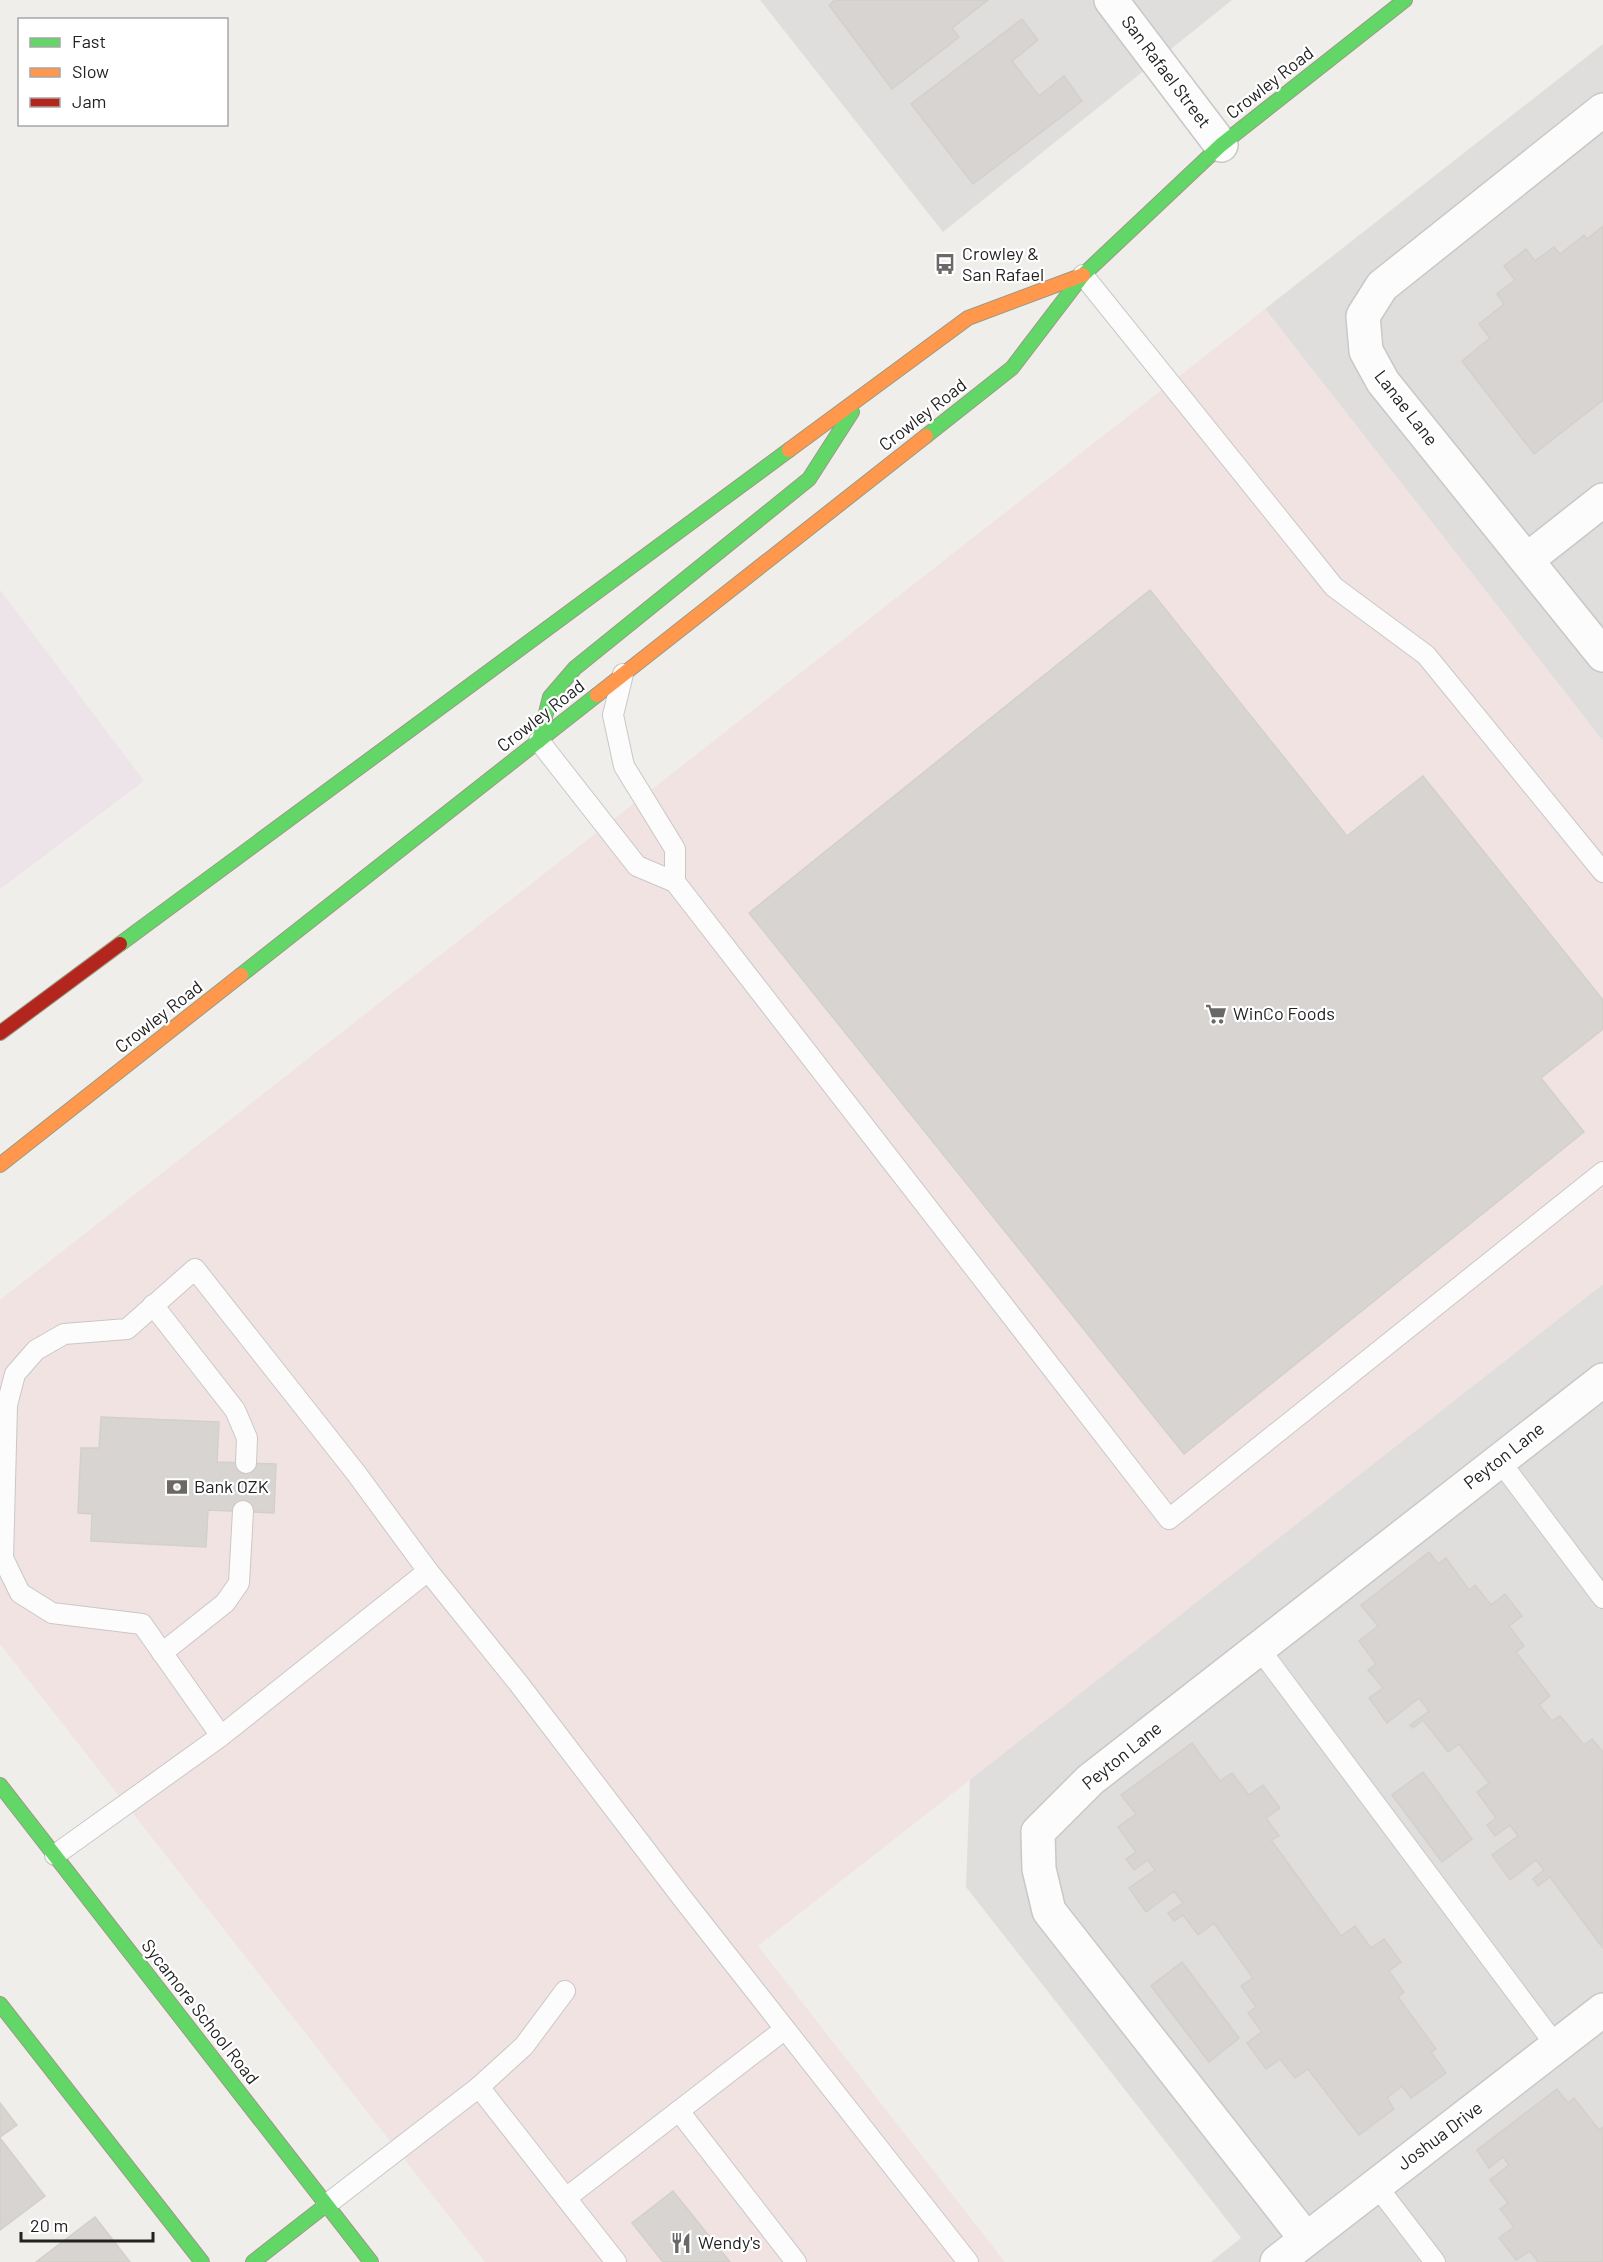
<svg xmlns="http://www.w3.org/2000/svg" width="1603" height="2262" viewBox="0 0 1603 2262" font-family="Barlow,sans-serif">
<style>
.residential{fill:#dfdedc}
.commercial{fill:#f1e3e1}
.industrial{fill:#ede4e9}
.building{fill:#d7d4d2;stroke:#d3d0cc;stroke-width:1.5}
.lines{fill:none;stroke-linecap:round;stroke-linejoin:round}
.lane-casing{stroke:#c9c8c7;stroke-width:22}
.street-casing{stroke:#c9c8c7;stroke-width:36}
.fast-casing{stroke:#999a82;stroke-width:16}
.slow-casing{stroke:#999a82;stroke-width:16}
.jam-casing{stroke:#999a82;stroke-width:16}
.lane{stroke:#fdfcfc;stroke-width:20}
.street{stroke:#fdfcfc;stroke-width:33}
.fast{stroke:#63d668;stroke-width:14}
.slow{stroke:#ff974d;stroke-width:14}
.jam{stroke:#b3261e;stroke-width:14}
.labels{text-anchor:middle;stroke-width:4.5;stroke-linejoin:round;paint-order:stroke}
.street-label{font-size:18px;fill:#222;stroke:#fff}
.poi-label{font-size:18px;fill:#222;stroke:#fff;text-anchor:start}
</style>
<rect width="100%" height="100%" fill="#f0eeeb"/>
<g class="residential">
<path d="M760,0H1232L943,232Z"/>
<path d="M1603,44V741L1265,309Z"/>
<path d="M1603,1284V2262H1211L1241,2238L966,1887L970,1779Z"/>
</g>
<path class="commercial" d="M1265,309L1603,741V1284L758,1946L1005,2262H485L0,1644V1300Z"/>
<path class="industrial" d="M0,590L144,781L0,889Z"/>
<g class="building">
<path d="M835,0H988L952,28L959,37L892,89L829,5Z"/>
<path d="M1022,19L1038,40L1012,61L1039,96L1064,76L1082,101L973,184L911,104Z"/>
<path d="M1603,226V400L1534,454L1462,361L1490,338L1479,324L1504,304L1497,294L1515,280L1504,266L1526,249L1535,261L1554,247L1560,254L1584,235L1587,239Z"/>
<path d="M1150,590L1347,836L1423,776L1603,1000V1029L1541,1078L1584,1132L1184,1454L749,913Z"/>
<path d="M101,1417L219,1422L217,1462L276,1464L274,1513L208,1510L206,1547L91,1541L92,1514L78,1513L81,1448H99Z"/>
<path d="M1429,1552L1438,1564L1446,1558L1469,1590L1475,1585L1491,1605L1505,1594L1522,1616L1509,1626L1524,1646L1516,1652L1550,1696L1539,1705L1552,1721L1560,1716L1584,1745L1592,1739L1603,1752L1602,1947L1550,1877L1538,1886L1533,1879L1544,1870L1536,1860L1510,1880L1492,1855L1518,1836L1510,1825L1495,1836L1487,1825L1496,1818L1477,1792L1489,1783L1459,1744L1448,1752L1423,1720L1413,1728L1410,1725L1429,1711L1419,1698L1387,1723L1369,1698L1383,1688L1368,1670L1376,1664L1359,1641L1378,1626L1361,1605Z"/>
<path d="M1192,1743L1220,1781L1232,1773L1249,1795L1263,1785L1280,1808L1266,1818L1279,1836L1271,1840L1341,1936L1355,1926L1371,1948L1384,1939L1401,1962L1389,1971L1404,1992L1398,1997L1436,2049L1431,2052L1446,2073L1411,2098L1402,2086L1387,2098L1394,2109L1359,2135L1308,2069L1295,2078L1280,2059L1266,2069L1247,2043L1262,2032L1248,2013L1256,2007L1241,1986L1253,1978L1214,1923L1198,1935L1183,1915L1174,1921L1168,1913L1183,1903L1174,1891L1146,1912L1129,1888L1155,1870L1148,1860L1134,1870L1126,1859L1136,1852L1118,1827L1136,1814L1121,1795Z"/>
<path d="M1423,1772L1472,1839L1442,1862L1392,1795Z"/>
<path d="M1182,1962L1239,2038L1209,2062L1151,1986Z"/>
<path d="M1557,2089L1568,2103L1574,2098L1599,2130L1603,2127V2262H1538L1530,2251L1516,2260L1499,2238L1514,2227L1500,2209L1508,2203L1490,2180L1509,2165L1503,2157L1489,2168L1477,2150Z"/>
<path d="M0,2103L17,2125L0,2137Z"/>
<path d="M0,2138L45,2196L0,2230Z"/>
<path d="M673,2191L730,2262H663L632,2223Z"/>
<path d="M95,2217L130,2262H36Z"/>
</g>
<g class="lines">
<defs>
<g id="lane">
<path d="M1083,275L1334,587L1426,655L1603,872"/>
<path d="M623,674L613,715L624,766L675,849V882"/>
<path d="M539,741L637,866L675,882L1169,1519L1603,1172"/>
<path d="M153,1305L235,1410L247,1438L246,1463"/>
<path d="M1499,1460L1603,1598"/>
<path d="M428,1571L519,1684L683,1899L968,2262"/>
<path d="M1258,1647L1557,2047"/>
<path d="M162,1653L225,1603L239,1583L243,1511"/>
<path d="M55,1855L221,1736L428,1571L356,1473L195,1269L127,1329L64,1334L36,1350L15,1374L7,1405L3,1558L20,1593L52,1613L142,1624L221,1736"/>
<path d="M479,2087L616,2262"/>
<path d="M679,2111L796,2262"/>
<path d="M1376,2185L1435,2262"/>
<path d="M566,2198L785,2029"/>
<path d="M326,2205L479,2087L524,2046L565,1991"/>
</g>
<g id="street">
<path d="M1111,0L1221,145"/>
<path d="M1603,110L1382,286L1363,316L1366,351L1383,382L1603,655"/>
<path d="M1528,559L1603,500"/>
<path d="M1306,2239L1049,1911L1039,1869L1038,1832L1090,1780L1603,1380"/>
<path d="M1277,2262L1603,2010"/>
</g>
<g id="fast">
<path d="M926,436L1012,368L1083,275L1221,145L1405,0"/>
<path d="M539,741L550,697L575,668L809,479L852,412"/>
<path d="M120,944L789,450"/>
<path d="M241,975L597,695"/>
<path d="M0,1785L371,2262"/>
<path d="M0,2004L202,2262"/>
<path d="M253,2262L326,2205"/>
</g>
<g id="slow">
<path d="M789,450L968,318L1083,275"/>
<path d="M597,695L926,436"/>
<path d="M0,1165L241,975"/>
</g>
<path id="jam" d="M0,1033L120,944"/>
</defs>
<use href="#lane" class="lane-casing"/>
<use href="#street" class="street-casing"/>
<use href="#fast" class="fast-casing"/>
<use href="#slow" class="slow-casing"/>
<use href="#jam" class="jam-casing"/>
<use href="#lane" class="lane"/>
<use href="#street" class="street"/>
<use href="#fast" class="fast"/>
<use href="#slow" class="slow"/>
<use href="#jam" class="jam"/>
</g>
<defs>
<symbol id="bus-bare" viewBox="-9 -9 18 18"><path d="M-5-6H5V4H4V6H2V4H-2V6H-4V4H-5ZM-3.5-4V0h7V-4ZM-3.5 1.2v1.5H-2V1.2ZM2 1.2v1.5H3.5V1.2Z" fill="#6a6968" stroke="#fff" stroke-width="2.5" paint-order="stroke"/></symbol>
<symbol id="supermarket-bare" viewBox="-9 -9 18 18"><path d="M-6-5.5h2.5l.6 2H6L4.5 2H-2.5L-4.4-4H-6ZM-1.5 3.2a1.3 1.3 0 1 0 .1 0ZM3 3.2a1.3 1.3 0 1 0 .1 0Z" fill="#6a6968" stroke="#fff" stroke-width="2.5" paint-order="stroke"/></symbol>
<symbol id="bank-bare" viewBox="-9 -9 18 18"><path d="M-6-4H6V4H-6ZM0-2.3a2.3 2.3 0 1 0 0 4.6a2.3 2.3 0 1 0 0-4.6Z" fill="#6a6968" stroke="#fff" stroke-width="2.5" paint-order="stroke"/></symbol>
<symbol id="restaurant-bare" viewBox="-9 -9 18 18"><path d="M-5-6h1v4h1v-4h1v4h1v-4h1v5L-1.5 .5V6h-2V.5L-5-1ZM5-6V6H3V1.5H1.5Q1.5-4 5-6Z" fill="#6a6968" stroke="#fff" stroke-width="2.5" paint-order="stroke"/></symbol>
</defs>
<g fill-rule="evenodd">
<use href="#bus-bare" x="930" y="249" width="30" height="30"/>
<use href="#supermarket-bare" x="1201" y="999" width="30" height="30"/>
<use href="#bank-bare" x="162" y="1472" width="30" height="30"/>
<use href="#restaurant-bare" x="666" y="2228" width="30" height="30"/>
</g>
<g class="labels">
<g class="street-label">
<text transform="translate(1166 72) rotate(53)" y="6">San Rafael Street</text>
<text transform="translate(1270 83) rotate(-38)" y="6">Crowley Road</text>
<text transform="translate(1406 408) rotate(52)" y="6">Lanae Lane</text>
<text transform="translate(923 415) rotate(-38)" y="6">Crowley Road</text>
<text transform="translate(541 716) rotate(-38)" y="6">Crowley Road</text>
<text transform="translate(159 1017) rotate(-38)" y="6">Crowley Road</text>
<text transform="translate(1504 1456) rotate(-38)" y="6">Peyton Lane</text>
<text transform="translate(1122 1756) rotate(-39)" y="6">Peyton Lane</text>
<text transform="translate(200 2012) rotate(52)" y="6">Sycamore School Road</text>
<text transform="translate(1440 2136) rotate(-37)" y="6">Joshua Drive</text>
</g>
<g class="poi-label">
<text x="962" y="260">Crowley &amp;<tspan x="962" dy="21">San Rafael</tspan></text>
<text x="1233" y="1020">WinCo Foods</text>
<text x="194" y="1493">Bank OZK</text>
<text x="698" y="2249">Wendy's</text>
</g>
</g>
<rect x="18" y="18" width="210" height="108" fill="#ffffff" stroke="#a7a7a7" stroke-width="1.5"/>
<rect x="30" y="38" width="30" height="9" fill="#63d668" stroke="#a7a7a7" stroke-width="1.5"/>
<text x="72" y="48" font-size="18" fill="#222222">Fast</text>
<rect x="30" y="68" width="30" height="9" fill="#ff974d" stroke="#a7a7a7" stroke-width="1.5"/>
<text x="72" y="78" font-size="18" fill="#222222">Slow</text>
<rect x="30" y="98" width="30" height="9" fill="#b3261e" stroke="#a7a7a7" stroke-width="1.5"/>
<text x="72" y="108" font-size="18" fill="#222222">Jam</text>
<path d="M21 2232v9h132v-9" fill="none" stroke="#222222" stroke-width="3"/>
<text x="30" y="2232" font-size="18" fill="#222222" stroke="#ffffff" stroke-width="4.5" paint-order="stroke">20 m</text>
</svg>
